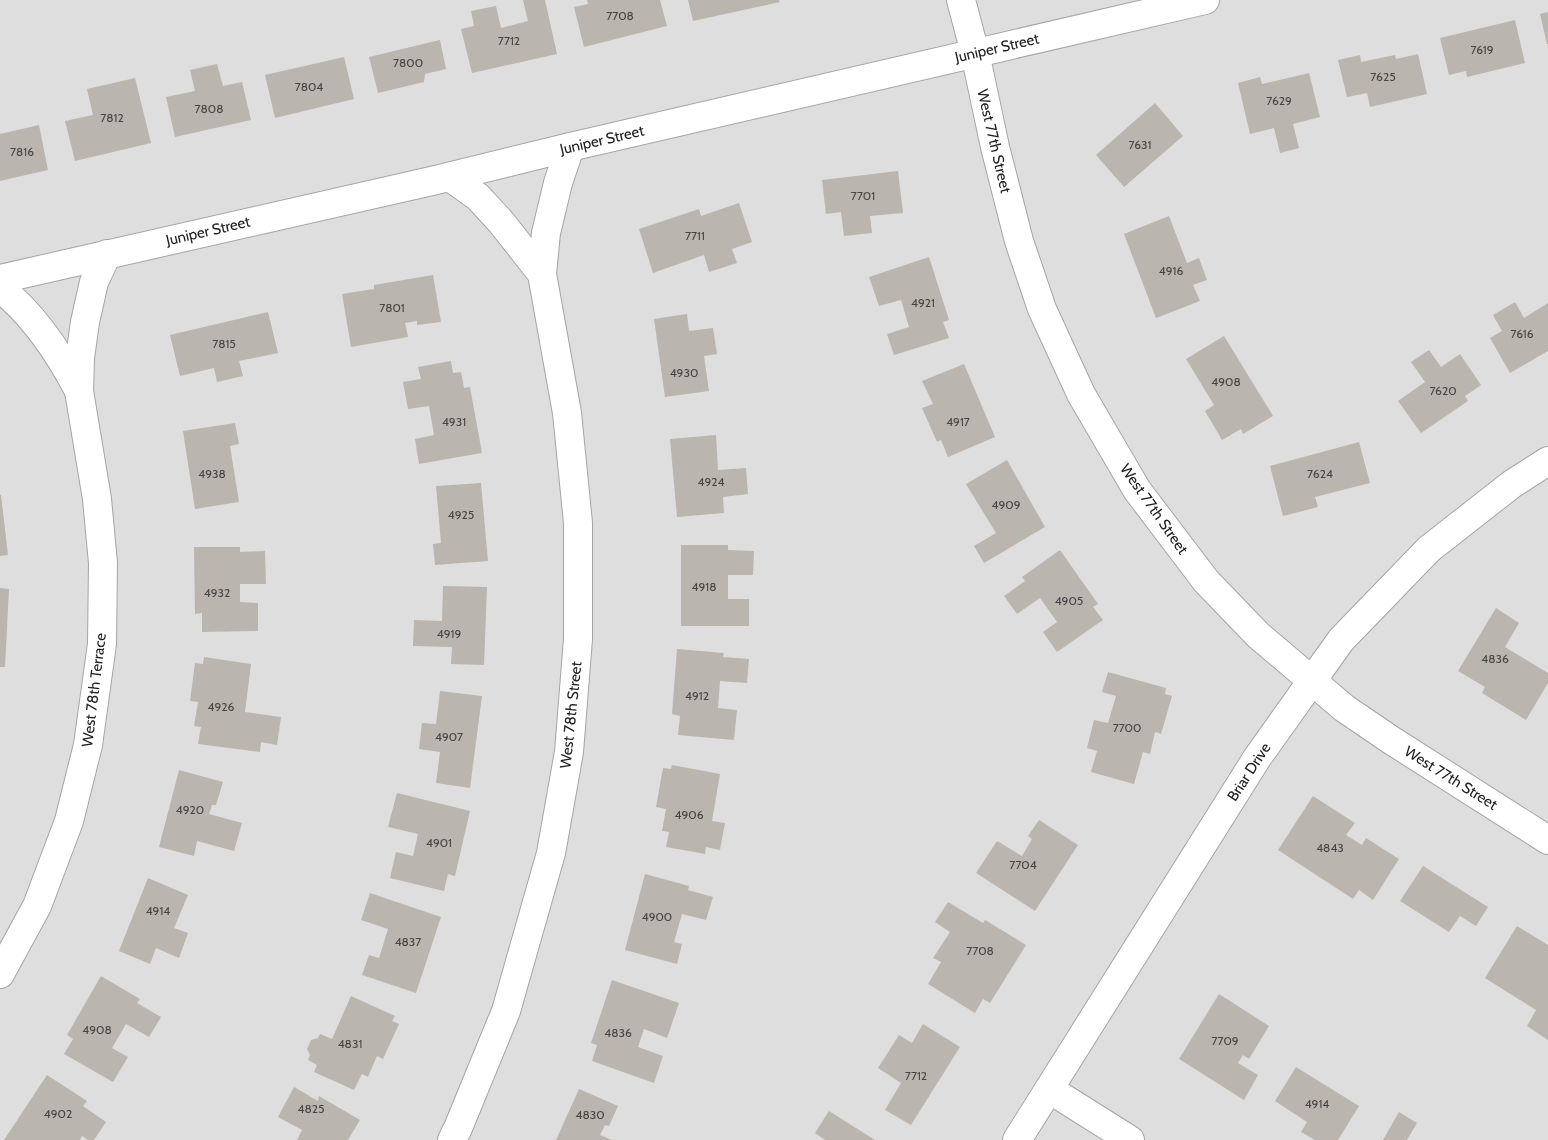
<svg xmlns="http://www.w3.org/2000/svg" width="1548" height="1140" viewBox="0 0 1548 1140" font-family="Cabin,sans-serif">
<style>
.residential{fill:#dfdede}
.building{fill:#bab5ae}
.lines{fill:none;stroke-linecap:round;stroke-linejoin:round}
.minor-casing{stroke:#a5a5a5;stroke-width:30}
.minor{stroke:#fff;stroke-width:28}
.labels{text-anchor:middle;stroke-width:5;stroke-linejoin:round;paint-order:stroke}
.number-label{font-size:12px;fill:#474644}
.street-label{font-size:15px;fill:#212121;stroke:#fff}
</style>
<rect width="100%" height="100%" fill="#f1efe9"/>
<rect class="residential" x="0" y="0" width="1548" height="1140"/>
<g class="building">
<path d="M523,0H545L557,54L472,73L461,29L474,26L471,11L496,6L501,28L528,21Z"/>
<path d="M587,0H660L667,26L584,47L574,7L588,4Z"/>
<path d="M688,0H779L780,2L693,21Z"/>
<path d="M1548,12V44H1547L1540,14Z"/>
<path d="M1515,20L1525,63L1467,77L1466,71L1449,75L1440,38Z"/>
<path d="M440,40L446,69L425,74L424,82L378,93L369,57Z"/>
<path d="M1418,54L1427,94L1370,107L1367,93L1347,97L1338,60L1360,55L1361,62L1395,55L1396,59Z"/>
<path d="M344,57L354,99L275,118L265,75Z"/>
<path d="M217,64L223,86L242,82L251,120L175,137L166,97L195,91L190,70Z"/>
<path d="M1309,73L1320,117L1293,124L1299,148L1280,153L1274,128L1250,134L1238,83L1260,77L1262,84Z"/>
<path d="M135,78L151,143L75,161L65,121L93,115L87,89Z"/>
<path d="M1155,103L1183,136L1124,187L1096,155Z"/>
<path d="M39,125L48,170L0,181V134Z"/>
<path d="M898,171L903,213L870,216L872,233L844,236L841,212L826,214L822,180Z"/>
<path d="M739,203L752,242L732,249L737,263L709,272L704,255L653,273L639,229L699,209L701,216Z"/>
<path d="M1169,216L1187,263L1199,258L1207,280L1193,285L1200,301L1156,318L1124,234Z"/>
<path d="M929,257L949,320L943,322L949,338L894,355L887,334L909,327L901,300L879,306L869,277Z"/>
<path d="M433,275L441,322L417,325V321L405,323L408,337L351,347L342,294L374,289V285Z"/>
<path d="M1515,302L1524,318L1548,303V351L1510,373L1490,338L1502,331L1493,315Z"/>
<path d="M268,312L278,353L239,361L243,376L217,382L214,368L180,376L170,335Z"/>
<path d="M687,314L689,331L713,328L717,354L704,356L709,391L665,397L654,319Z"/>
<path d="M1224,336L1273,416L1243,434L1241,429L1222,440L1205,411L1214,405L1186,359Z"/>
<path d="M1429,350L1441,367L1460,354L1481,385L1465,396L1468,401L1421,433L1398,401L1425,382L1411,362Z"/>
<path d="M451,361L453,373L461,372L464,388L470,387L482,453L419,464L415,439L434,435L429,406L408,409L403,382L421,379L418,367Z"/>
<path d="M964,364L995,437L948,457L941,440L937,442L922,408L933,404L922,381Z"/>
<path d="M235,423L239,444L230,446L239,502L195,509L183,431Z"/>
<path d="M716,435L718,470L746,468L748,494L723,497L724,513L677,517L670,439Z"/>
<path d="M1359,442L1370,483L1315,497L1318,507L1283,516L1270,466Z"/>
<path d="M1007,460L1045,527L984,563L974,546L996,533L966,484Z"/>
<path d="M481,483L488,561L435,565L433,544L441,543L436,486Z"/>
<path d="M0,495H1L8,555L0,556Z"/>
<path d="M681,545H728V550L754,551L753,575H728V599H749V626H681Z"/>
<path d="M194,547H240V552L265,551L266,584H240V602L258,603V631L202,632V613L195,614Z"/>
<path d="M1060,550L1098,604L1093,607L1103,620L1057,652L1043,632L1057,622L1040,598L1017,614L1004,596L1025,581L1022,577Z"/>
<path d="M443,586L487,587L484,665L451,664L452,647L413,646L414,620L442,621Z"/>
<path d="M0,588L9,589L5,667H0Z"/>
<path d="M1496,608L1519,623L1505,647L1548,673V683L1526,720L1482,693L1485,687L1458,671Z"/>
<path d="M677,649L724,653L723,657L749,659L747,683L720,681L718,708L737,710L734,740L678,735L680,716L672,714Z"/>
<path d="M204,657L251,664L245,712L281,717L277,745L261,742L260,752L198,744L201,727L194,726L198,702L190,701L195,663L203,664Z"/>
<path d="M1108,672L1166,688L1165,694L1172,696L1161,734L1155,732L1150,754L1143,752L1134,784L1091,772L1097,751L1087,748L1094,720L1108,723L1116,696L1102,692Z"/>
<path d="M440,691L482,696L470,788L436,783L440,752L419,749L422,723L436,724Z"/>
<path d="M672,765L720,774L712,821L725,823L720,850L706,847L705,854L666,847L669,832L662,831L666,809L656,807L663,768L671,769Z"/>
<path d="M179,770L223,782L216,805H212L209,814L242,823L234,851L197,841L194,856L159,847Z"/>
<path d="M397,793L470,811L455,876L448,874L444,891L390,878L396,852L413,856L418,834L388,827Z"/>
<path d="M1313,796L1355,823L1346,835L1362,845L1366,838L1399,859L1373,900L1359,890L1353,899L1278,850Z"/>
<path d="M1039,820L1078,845L1035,911L976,873L997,841L1022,856L1032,839L1028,836Z"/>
<path d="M1423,866L1488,907L1476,926L1460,916L1449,932L1400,901Z"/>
<path d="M645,874L689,886L688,890L713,897L706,920L682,914L674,942L682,944L677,964L625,950Z"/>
<path d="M148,878L188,895L174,928L188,933L179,958L156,948L150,964L119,951Z"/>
<path d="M370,893L441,917L416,993L362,975L369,955L379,958L388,929L361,920Z"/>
<path d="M948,902L983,923L985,920L1026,945L990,1003L983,999L975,1013L928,984L941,962L933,958L950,932L935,922Z"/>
<path d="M1517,926L1548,945V1040L1527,1026L1536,1010L1485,978Z"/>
<path d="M101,976L140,999L137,1003L161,1017L149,1037L126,1024L112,1048L128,1057L113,1082L64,1054L73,1039L67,1035Z"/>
<path d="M612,980L679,1003L667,1038L644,1029L638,1047L663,1056L654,1083L592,1061L597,1045L591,1043Z"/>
<path d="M1219,994L1269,1026L1249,1059L1243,1055L1238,1063L1258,1075L1244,1100L1179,1059Z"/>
<path d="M351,996L395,1016L392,1021L399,1024L383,1059L377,1056L368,1077L362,1074L354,1090L314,1072L317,1065L308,1060L310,1055L307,1049L311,1040L318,1038L320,1034L332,1039Z"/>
<path d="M923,1024L960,1047L911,1125L885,1110L901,1083L878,1068L899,1035L912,1043Z"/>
<path d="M1296,1067L1359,1106L1338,1140H1315L1301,1132L1307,1122L1275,1101Z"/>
<path d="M47,1075L87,1101L83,1106L106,1122L94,1140H88L82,1136L80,1140H4Z"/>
<path d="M294,1087L318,1101L319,1096L360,1120L348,1140H297L302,1130L278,1117Z"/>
<path d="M579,1089L618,1106L609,1126L605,1125L600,1135L612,1140H556Z"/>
<path d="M829,1111L875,1140H825L815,1133Z"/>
<path d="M1399,1112L1417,1123L1407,1140H1383Z"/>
</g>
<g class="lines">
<defs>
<g id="minor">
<path d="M961,0L975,53L995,147L1019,241L1042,309L1081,394L1137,490L1206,581L1258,635L1344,708L1391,740L1548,840"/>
<path d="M450,177L478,197L501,222L542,274"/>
<path d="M0,279L436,180L570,147L1205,0"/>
<path d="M0,288C34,315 58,351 78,389"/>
<path d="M0,974L37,906L69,821L88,745L102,644L103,563L97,499L79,391L80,358L85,322L94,282L107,254"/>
<path d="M1049,1089L1130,1140"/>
<path d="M452,1140L458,1128L506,1011L551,853L569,752L578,639V523L567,413L542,274L546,233L558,183L570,147"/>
<path d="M1017,1140L1257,758L1341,640L1429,549L1512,484L1548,461"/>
</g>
</defs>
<use href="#minor" class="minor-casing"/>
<use href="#minor" class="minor"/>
</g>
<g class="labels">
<g class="number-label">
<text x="620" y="20">7708</text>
<text x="509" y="45">7712</text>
<text x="1482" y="54">7619</text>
<text x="408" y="67">7800</text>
<text x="1383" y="81">7625</text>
<text x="309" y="91">7804</text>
<text x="1279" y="105">7629</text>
<text x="209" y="113">7808</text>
<text x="112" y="122">7812</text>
<text x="1140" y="149">7631</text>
<text x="22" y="156">7816</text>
<text x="863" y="200">7701</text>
<text x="695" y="240">7711</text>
<text x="1171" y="275">4916</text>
<text x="923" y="307">4921</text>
<text x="392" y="312">7801</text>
<text x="1522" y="338">7616</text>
<text x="224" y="348">7815</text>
<text x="684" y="377">4930</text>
<text x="1226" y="386">4908</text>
<text x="1443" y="395">7620</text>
<text x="454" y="426">4931</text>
<text x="958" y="426">4917</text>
<text x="212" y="478">4938</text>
<text x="1320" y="478">7624</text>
<text x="711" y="486">4924</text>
<text x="1006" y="509">4909</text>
<text x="461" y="519">4925</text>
<text x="704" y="591">4918</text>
<text x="217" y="597">4932</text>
<text x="1069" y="605">4905</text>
<text x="449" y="638">4919</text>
<text x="1495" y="663">4836</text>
<text x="697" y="700">4912</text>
<text x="221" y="711">4926</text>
<text x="1127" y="732">7700</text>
<text x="449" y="741">4907</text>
<text x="190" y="814">4920</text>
<text x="689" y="819">4906</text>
<text x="439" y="847">4901</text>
<text x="1330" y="852">4843</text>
<text x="1023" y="869">7704</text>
<text x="158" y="915">4914</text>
<text x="657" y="921">4900</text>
<text x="408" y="946">4837</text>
<text x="980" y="955">7708</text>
<text x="97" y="1034">4908</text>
<text x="618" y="1037">4836</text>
<text x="1225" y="1045">7709</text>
<text x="350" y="1048">4831</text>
<text x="916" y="1080">7712</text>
<text x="1317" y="1108">4914</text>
<text x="311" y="1113">4825</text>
<text x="58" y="1118">4902</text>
<text x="590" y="1119">4830</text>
</g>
<g class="street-label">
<text transform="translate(997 48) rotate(-13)" y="5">Juniper Street</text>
<text transform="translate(602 140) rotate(-13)" y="5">Juniper Street</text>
<text transform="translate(994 141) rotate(77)" y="5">West 77th Street</text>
<text transform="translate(208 231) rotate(-13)" y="5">Juniper Street</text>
<text transform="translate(1154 509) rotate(55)" y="5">West 77th Street</text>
<text transform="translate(94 690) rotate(-83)" y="5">West 78th Terrace</text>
<text transform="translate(571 715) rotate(-84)" y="5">West 78th Street</text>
<text transform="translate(1249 772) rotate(-57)" y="5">Briar Drive</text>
<text transform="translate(1451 778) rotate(32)" y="5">West 77th Street</text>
</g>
</g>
</svg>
